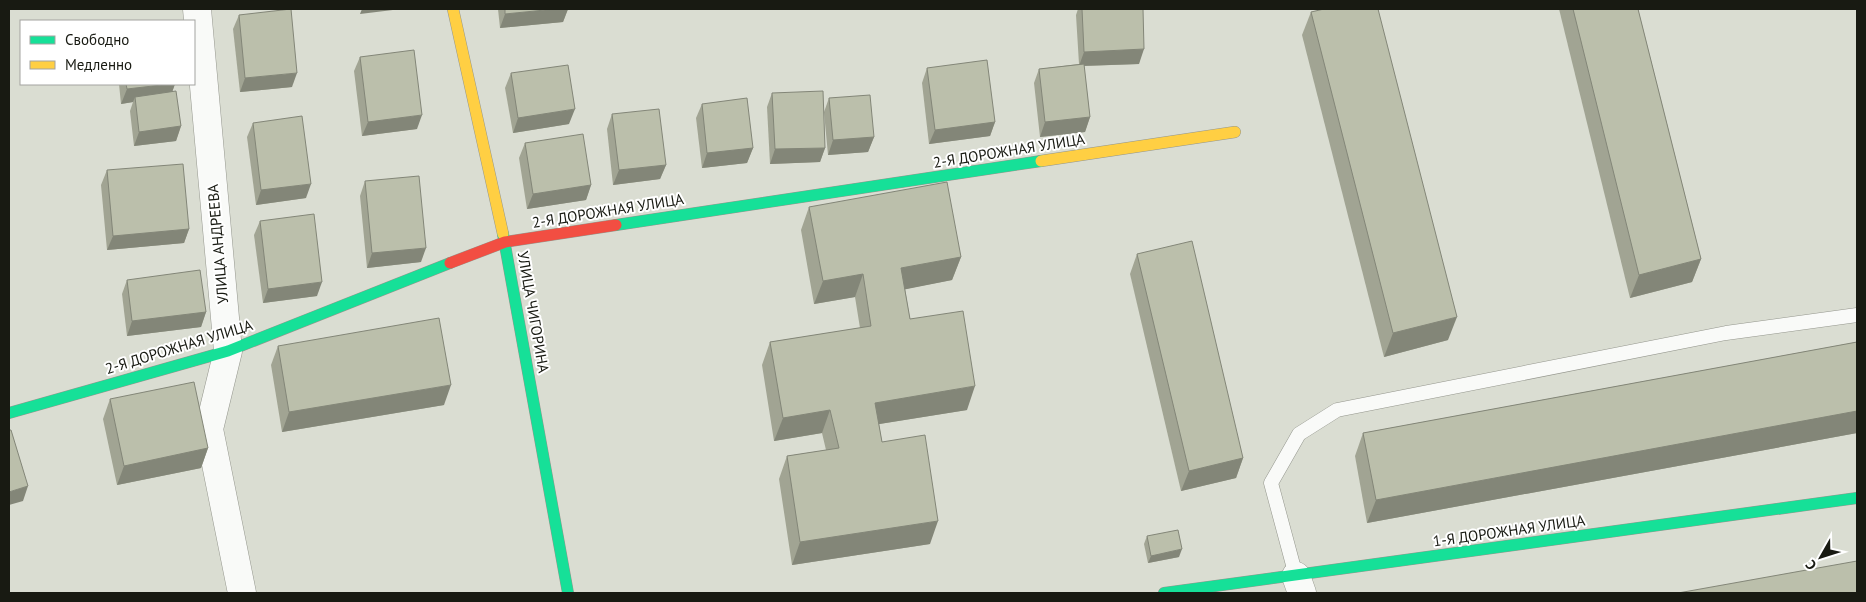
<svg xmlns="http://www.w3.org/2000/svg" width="1866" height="602" viewBox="0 0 1866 602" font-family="'PT Sans',sans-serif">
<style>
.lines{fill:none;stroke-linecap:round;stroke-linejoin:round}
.lane-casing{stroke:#94968d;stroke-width:15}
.street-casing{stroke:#94968d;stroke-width:29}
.fast-casing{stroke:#94968d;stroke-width:12}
.slow-casing{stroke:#94968d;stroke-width:12}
.jam-casing{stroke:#94968d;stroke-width:12}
.lane{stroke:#f9faf8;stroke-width:14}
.street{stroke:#f9faf8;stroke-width:28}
.fast{stroke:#16e098;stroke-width:11}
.slow{stroke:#ffcf43;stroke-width:11}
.jam{stroke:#f24e42;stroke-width:11}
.wall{fill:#a1a493}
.shaded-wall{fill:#838678}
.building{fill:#bbbfab;stroke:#838678}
.labels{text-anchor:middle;stroke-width:4;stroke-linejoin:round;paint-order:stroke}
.street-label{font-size:15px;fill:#181a12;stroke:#fff}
</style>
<rect width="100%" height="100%" fill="#daddd2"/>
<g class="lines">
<defs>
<path id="lane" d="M1296,576L1271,483L1299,434L1337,410L1726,333L1857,315"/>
<g id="street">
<path d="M197,9L228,351L209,429L242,593"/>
<path d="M1296,576L1302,593"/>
</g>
<g id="fast">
<path d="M616,225L1041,161"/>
<path d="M503,234L568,593"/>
<path d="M9,413L228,351L450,263"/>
<path d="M1164,593L1857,498"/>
</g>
<g id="slow">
<path d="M453,9L503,234"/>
<path d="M1041,161L1235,132"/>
</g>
<path id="jam" d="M450,263L505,242L616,225"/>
</defs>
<use href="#lane" class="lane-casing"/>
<use href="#street" class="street-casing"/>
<use href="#fast" class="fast-casing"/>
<use href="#slow" class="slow-casing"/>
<use href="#jam" class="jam-casing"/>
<use href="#lane" class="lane"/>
<use href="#street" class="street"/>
<use href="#fast" class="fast"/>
<use href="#slow" class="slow"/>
<use href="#jam" class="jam"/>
</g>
<g class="wall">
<path d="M498,9H568L563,22L500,28Z"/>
<path d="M1078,9H1143L1139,64L1084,66L1090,117L1085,132L1040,137L1034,83L1039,69L1079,64L1076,15Z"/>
<path d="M1559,9H1638L1701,259L1692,282L1630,298Z"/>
<path d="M1311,12L1448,340L1384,357L1302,35Z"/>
<path d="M239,15L292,87L240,92L233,29Z"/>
<path d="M360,57L417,129L362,136L354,71Z"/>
<path d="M927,68L995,122L990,136L929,144L922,83Z"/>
<path d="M511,73L569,124L513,133L505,88Z"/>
<path d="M119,84H175L172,92L181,126L176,141L134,146L130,111L133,102L121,104Z"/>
<path d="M772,93L825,148L820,162L770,164L767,107Z"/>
<path d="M829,98L874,137L868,152L828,155L824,112Z"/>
<path d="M702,104L753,148L747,163L702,168L696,118Z"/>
<path d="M612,114L666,165L660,179L613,185L607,129Z"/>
<path d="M253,123L306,198L256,205L247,137Z"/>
<path d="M525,143L591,185L586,200L527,209L519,158Z"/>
<path d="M107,170L189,229L184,243L107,250L101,185Z"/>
<path d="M365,181L421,262L367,268L360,196Z"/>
<path d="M809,207L961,257L952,280L905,289L910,319L967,410L879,424L882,442L930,544L792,565L779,479L787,456L826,450L822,433L774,441L762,365L770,342L860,328L855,297L814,304L801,230Z"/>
<path d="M260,221L317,296L263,303L254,235Z"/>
<path d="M1137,254L1243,458L1236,478L1181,491L1130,274Z"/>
<path d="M127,280L206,312L201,327L127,336L122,294Z"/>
<path d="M1857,342V433L1367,523L1355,456L1363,433Z"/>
<path d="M278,346L444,405L282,432L271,365Z"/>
<path d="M110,399L208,448L201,468L117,485L103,419Z"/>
<path d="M1147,536L1179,557L1148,563L1144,544Z"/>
</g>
<g class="shaded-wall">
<path d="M362,9H401L360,14Z"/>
<path d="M555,9H568L563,22L500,28L505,14Z"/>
<path d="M1144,49L1139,64L1079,66L1084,52Z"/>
<path d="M297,73L292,87L240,92L245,78Z"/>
<path d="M170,84H175L170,98L135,97L133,102L121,104L127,89Z"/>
<path d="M575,109L569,124L513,133L518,118Z"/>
<path d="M422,115L417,129L362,136L368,122Z"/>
<path d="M1090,117L1085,132L1040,137L1045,122Z"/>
<path d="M995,122L990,136L929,144L935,130Z"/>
<path d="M181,126L176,141L134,146L139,132Z"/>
<path d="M874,137L868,152L828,155L833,140Z"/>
<path d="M753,148L747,163L702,168L707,153Z"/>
<path d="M825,148L820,162L770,164L775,149Z"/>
<path d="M666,165L660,179L613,185L619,170Z"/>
<path d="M311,184L306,198L256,205L261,190Z"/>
<path d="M591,185L586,200L527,209L533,194Z"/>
<path d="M189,229L184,243L107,250L113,236Z"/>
<path d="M426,248L421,262L367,268L372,253Z"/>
<path d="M961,257L952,280L892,292L901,268Z"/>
<path d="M1701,259L1692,282L1630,298L1639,275Z"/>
<path d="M863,274L855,297L814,304L823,281Z"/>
<path d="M322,282L317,296L263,303L268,289Z"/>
<path d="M206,312L201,327L127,336L132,321Z"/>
<path d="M1457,317L1448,340L1384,357L1393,333Z"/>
<path d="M451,385L444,405L282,432L289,412Z"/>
<path d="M975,386L967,410L867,426L875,403Z"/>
<path d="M830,410L822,433L774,441L783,418Z"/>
<path d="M1857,411V433L1367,523L1376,500Z"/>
<path d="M208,448L201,468L117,485L124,466Z"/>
<path d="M1243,458L1236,478L1181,491L1189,471Z"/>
<path d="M28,486L23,501L9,505V492Z"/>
<path d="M938,521L930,544L792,565L800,542Z"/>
<path d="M1182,549L1179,557L1148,563L1151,556Z"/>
</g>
<g class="building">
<path d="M291,9L297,73L245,78L239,15Z"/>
<path d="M505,9H555L505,14Z"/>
<path d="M1082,9H1143L1144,49L1084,52Z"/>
<path d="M1324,9H1378L1457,317L1393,333L1311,12Z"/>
<path d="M1573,9H1638L1701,259L1639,275Z"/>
<path d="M414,50L422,115L368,122L360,57Z"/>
<path d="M987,60L995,122L935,130L927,68Z"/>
<path d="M1084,64L1090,117L1045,122L1039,69Z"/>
<path d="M568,65L575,109L518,118L511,73Z"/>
<path d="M126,84H170L127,89Z"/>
<path d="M176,91L181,126L139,132L135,97Z"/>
<path d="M823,91L825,148L775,149L772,93Z"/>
<path d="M870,95L874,137L833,140L829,98Z"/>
<path d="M747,98L753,148L707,153L702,104Z"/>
<path d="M659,109L666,165L619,170L612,114Z"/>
<path d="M302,116L311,184L261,190L253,123Z"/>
<path d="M583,134L591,185L533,194L525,143Z"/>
<path d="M183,164L189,229L113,236L107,170Z"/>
<path d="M419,176L426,248L372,253L365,181Z"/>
<path d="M947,182L961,257L901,268L910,319L963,311L975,386L875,403L882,442L925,435L938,521L800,542L787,456L839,448L830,410L783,418L770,342L871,326L863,274L823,281L809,207Z"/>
<path d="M314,214L322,282L268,289L260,221Z"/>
<path d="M1192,241L1243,458L1189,471L1137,254Z"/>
<path d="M200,270L206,312L132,321L127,280Z"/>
<path d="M439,318L451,385L289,412L278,346Z"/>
<path d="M1857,342V411L1376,500L1363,433Z"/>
<path d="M194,382L208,448L124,466L110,399Z"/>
<path d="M9,430H11L28,486L9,492Z"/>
<path d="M1178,530L1182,549L1151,556L1147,536Z"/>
<path d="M1857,561V593H1678Z"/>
</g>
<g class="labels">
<g class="street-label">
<text transform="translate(1009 151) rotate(-9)" y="5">2-Я ДОРОЖНАЯ УЛИЦА</text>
<text transform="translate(608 211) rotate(-9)" y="5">2-Я ДОРОЖНАЯ УЛИЦА</text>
<text transform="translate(218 244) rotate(-95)" y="5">УЛИЦА АНДРЕЕВА</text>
<text transform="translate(533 312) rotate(80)" y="5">УЛИЦА ЧИГОРИНА</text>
<text transform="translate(179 347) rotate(-17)" y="5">2-Я ДОРОЖНАЯ УЛИЦА</text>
<text transform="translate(1509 531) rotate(-8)" y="5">1-Я ДОРОЖНАЯ УЛИЦА</text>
</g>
</g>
<rect width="1866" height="602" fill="none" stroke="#181a12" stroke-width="20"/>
<rect x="20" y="20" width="175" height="65" fill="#ffffff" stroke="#a3a3a0"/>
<rect x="30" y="36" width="25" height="8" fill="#16e098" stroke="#a3a3a0"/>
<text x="65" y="45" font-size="15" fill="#181a12">Свободно</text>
<rect x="30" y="61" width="25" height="8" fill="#ffcf43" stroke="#a3a3a0"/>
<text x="65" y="70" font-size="15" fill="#181a12">Медленно</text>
<g transform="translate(1821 557) rotate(231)" stroke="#ffffff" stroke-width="4" paint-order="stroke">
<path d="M0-4L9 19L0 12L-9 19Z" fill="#181a12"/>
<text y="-8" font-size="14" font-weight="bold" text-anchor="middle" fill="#181a12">С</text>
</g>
</svg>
